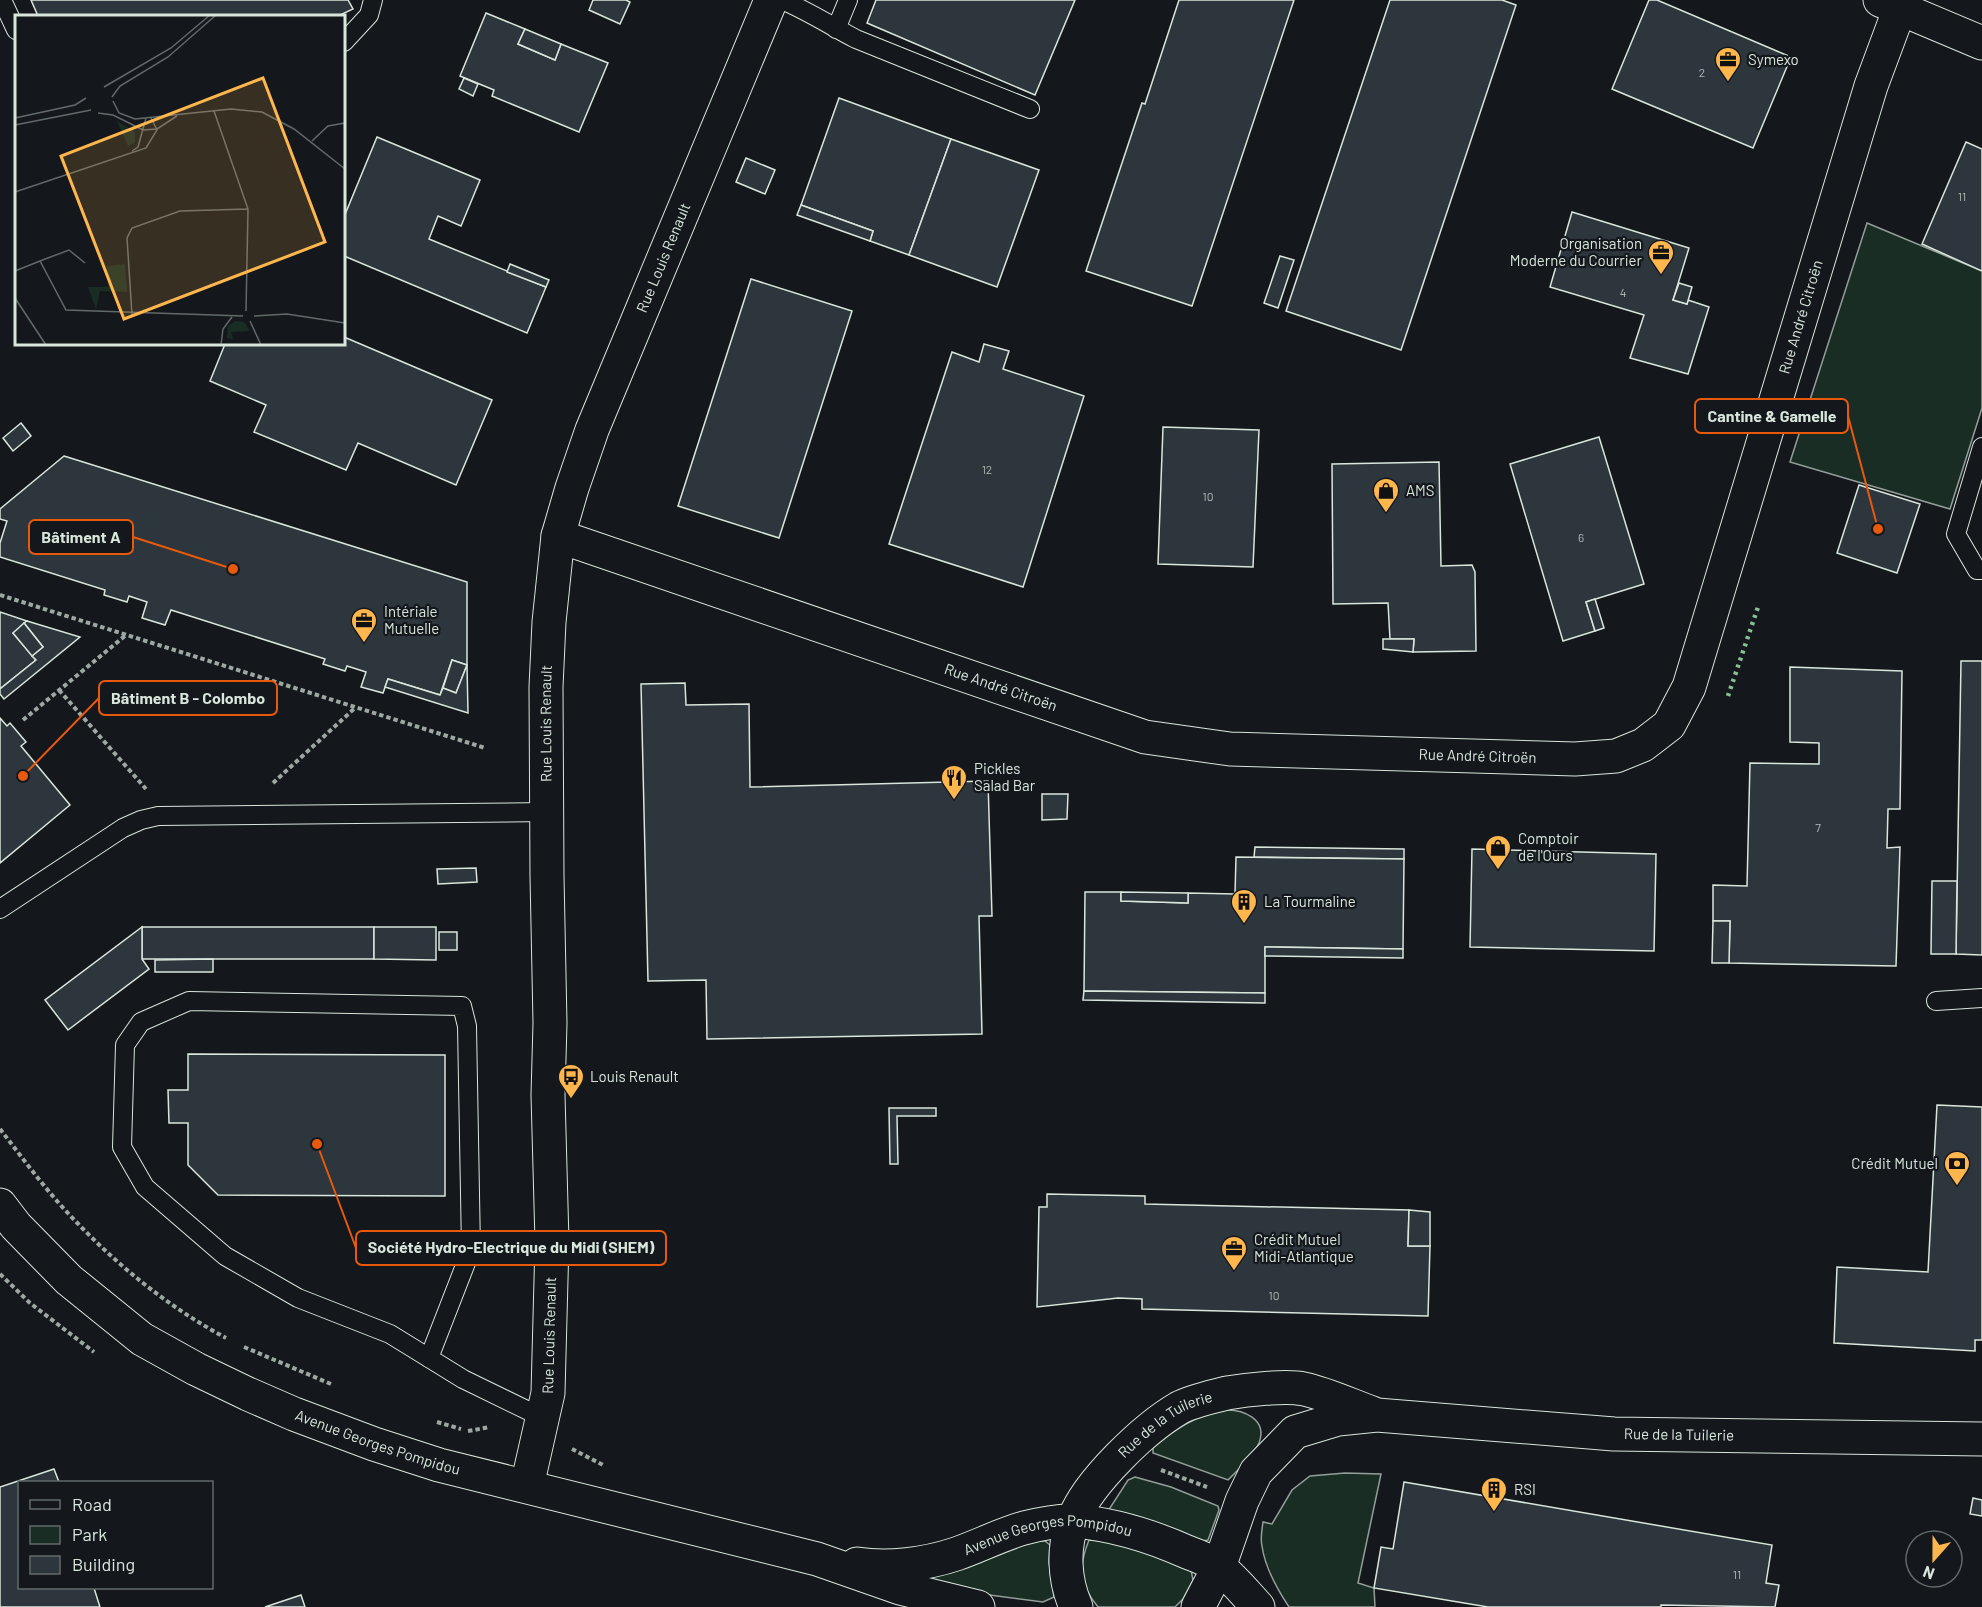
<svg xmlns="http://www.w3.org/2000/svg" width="1982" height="1607" viewBox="0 0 1982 1607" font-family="Barlow,sans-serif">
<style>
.green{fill:#1a2d24;stroke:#939e99;stroke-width:1.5}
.building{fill:#2c363c;stroke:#d8e6dc;stroke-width:1.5}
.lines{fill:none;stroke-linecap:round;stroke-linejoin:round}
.lane-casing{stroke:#d8e6dc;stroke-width:20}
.street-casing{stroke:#d8e6dc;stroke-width:35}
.secondary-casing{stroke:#d8e6dc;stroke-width:35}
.path{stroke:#9da8a2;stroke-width:4;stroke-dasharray:4.5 3;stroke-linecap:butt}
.lane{stroke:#14181c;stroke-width:18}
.street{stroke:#14181c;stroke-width:33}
.secondary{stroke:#14181c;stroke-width:33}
.hedge{stroke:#8ac095;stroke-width:4.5;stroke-dasharray:3 4.5;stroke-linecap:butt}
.labels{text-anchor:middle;stroke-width:4.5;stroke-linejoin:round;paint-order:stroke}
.number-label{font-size:12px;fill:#adbab4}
.poi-label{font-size:15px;fill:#d8e6dc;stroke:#14181c;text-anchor:start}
.street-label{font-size:15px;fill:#d8e6dc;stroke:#14181c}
.inset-road{fill:none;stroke:#626a69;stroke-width:1.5}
.view{fill:#ffb74d;fill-opacity:0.15;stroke:#ffb74d;stroke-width:3}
.inset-edge{fill:none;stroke:#d8e6dc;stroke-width:3}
.leader{fill:none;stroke:#e8590c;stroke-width:2}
.callout-dot{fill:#e8590c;stroke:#14181c;stroke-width:2}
.callout{fill:#14181c;stroke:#e8590c;stroke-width:2}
.callout-label{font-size:16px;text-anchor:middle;font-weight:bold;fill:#d8e6dc}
</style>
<rect width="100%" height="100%" fill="#14181c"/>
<g class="green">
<path d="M1867,223L1982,271V408L1950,509L1790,462Z"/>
<path d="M1224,1410C1243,1409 1268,1419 1259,1443C1253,1456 1238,1470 1228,1480L1153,1453V1448C1174,1430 1196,1415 1224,1410Z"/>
<path d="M1345,1473L1381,1474L1358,1583L1374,1588L1375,1607H1289C1277,1589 1265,1568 1262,1546C1260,1538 1262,1530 1263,1522L1272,1524L1292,1490L1310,1476Z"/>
<path d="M1135,1477L1171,1487L1218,1506L1219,1510L1208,1540L1203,1541L1108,1511L1128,1480Z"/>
<path d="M1089,1540C1126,1541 1158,1557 1191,1570L1193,1580L1183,1599L1175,1607H1098C1079,1584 1078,1567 1089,1540Z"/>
<path d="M1038,1541H1045L1050,1545L1049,1562L1054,1597L1043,1602L944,1589L896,1575Z"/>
</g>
<g class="building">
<path d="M31,0H348L353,9L338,16H38Z"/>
<path d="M593,0H626L630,2L620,24L589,10Z"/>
<path d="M876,0H1075L1035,95L867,23Z"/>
<path d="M1179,0H1294L1192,306L1086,271L1142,103L1145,104Z"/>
<path d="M1390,0H1502L1516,5L1401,350L1286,311Z"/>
<path d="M1649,0H1657L1791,57L1753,148L1612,89Z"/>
<path d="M486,13L525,29L518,44L555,60L561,44L608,63L579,132L492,96L494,90L460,76Z"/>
<path d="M525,29L561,44L555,60L518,44Z"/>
<path d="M464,78L478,84L473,96L459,89Z"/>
<path d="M839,98L951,139L909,255L870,241L873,231L801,205Z"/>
<path d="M377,137L480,180L461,226L438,216L429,239L546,287L527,333L344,256V217Z"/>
<path d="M951,139L1039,170L997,287L909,255Z"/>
<path d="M1966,142L1982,149V271L1922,244Z"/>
<path d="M746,158L775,170L765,194L736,182Z"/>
<path d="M801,205L873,231L870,241L797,215Z"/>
<path d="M1572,212L1689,248L1673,300L1687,304L1688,300L1709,307L1688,374L1630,358L1644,315L1550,287Z"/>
<path d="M1280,256L1294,260L1278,308L1264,303Z"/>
<path d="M510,264L549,280L546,287L507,272Z"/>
<path d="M751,279L852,311L779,538L678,506Z"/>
<path d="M1679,283L1692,287L1687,304L1673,300Z"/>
<path d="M344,337L492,400L456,485L358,443L346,470L254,432L266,405L210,381L225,344H344Z"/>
<path d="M984,344L1009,351L1003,369L1084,396L1023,587L889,544L952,352L979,362Z"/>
<path d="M21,423L31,436L13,451L3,438Z"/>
<path d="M1163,427L1259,430L1253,567L1158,564Z"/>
<path d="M1599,437L1644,584L1586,602L1595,631L1563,641L1510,464Z"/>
<path d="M64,456L467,582V665L452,660L440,695L388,679L383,693L361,687L366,672L347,666L345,671L323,664L325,659L171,610L165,625L142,618L147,602L129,596L127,602L104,595L105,590L0,557V543L7,521L0,519V509Z"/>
<path d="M1439,462L1441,566L1472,565L1475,572L1476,651L1413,652L1414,639H1390L1388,603L1333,604L1332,464Z"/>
<path d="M1859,485L1920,504L1897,573L1837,553Z"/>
<path d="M1595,599L1604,628L1595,631L1586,602Z"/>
<path d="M0,612L27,621L13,633L36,660L0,689Z"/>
<path d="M27,621L80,637L4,699L0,694V689L36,660L32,656L43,647L24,623Z"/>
<path d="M24,623L43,647L32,656L13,633Z"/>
<path d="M1383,639H1414L1413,652L1383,649Z"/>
<path d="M452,660L467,665L456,693L443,688Z"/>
<path d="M1961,661H1982V955L1956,954Z"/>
<path d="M467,665L468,713L385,687L388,679L440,695L443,688L456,693Z"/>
<path d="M1790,667L1902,671L1900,809H1888L1887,848L1900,847L1896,966L1729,963L1730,921H1713V885L1747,886L1750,763L1819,764V743L1790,742Z"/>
<path d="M685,683L686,705L749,704L750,787L988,781L992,916H979L982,1034L707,1039L706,980L648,981L641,684Z"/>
<path d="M0,718L7,726L10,723L26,742L21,746L70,805L0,863Z"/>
<path d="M1042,794H1068L1067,819L1042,820Z"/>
<path d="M1255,847L1404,849V859L1254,857Z"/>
<path d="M1472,849L1656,854L1654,951L1470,947Z"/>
<path d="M1236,857L1404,859L1403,949L1265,947V993L1084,991L1085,892H1121V901L1188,903V893L1235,894Z"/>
<path d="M476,868L477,882L438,884L437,869Z"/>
<path d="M1932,881H1957L1956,954H1931Z"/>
<path d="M1121,892L1188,893V903L1121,901Z"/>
<path d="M1713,921H1730L1729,963H1712Z"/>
<rect x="142" y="927" width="232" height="32"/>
<path d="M142,927V959L149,969L68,1030L45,1000Z"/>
<path d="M374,927H436V960L374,959Z"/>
<rect x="439" y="932" width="18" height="18"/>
<path d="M1265,947L1403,949V958L1265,956Z"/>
<path d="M213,959V972H155V960Z"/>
<path d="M1084,991L1265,993V1003L1083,1000Z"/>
<path d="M188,1054L445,1055V1196L218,1195L188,1165V1123H169L168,1090H188Z"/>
<path d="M1937,1105L1982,1107V1340H1975V1351L1834,1343L1837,1267L1928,1272Z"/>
<path d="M889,1108H936V1116H897L898,1164H890Z"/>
<path d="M1047,1194L1145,1196V1204L1409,1210L1408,1246H1430L1428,1316L1142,1309V1299L1118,1298L1037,1307L1039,1207H1047Z"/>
<path d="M1409,1210L1430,1212V1246H1408Z"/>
<path d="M54,1469L59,1482H20V1588H94L100,1607H0V1487Z"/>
<path d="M1404,1482L1772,1545L1766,1583L1779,1585L1775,1607L1661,1605V1607H1488L1374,1588L1381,1547L1393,1549Z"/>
<path d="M1973,1498L1982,1500V1516L1970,1514Z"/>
<path d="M301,1595L305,1607H265Z"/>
</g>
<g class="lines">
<defs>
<g id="lane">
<path d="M2,0L16,30"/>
<path d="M782,0C808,11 831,26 856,39L1030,109"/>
<path d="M836,29L848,0"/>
<path d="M344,42L369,15L373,0"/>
<path d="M1982,447L1956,534L1977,570H1982"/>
<path d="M0,909L123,828L141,820L158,816L547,812"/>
<path d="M189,1001L462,1006L467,1026L471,1250L429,1358L390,1334L298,1298L225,1256L145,1187L122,1147L125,1045L141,1022Z"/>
<path d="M1936,1001L1982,998"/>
<path d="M429,1358L463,1379L543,1418"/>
</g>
<g id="street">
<path d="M1880,0L1982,43"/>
<path id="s1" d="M558,536L1145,737L1230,749L1575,759L1616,756L1643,745L1669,725L1689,687L1871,86L1900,8"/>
<path id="s2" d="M527,1486L548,1393L552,1242L548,1095L550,1023L547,876L546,687L549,622L558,536L572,488L592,430L771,0"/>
<path id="s3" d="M1076,1607C1064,1580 1062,1547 1074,1519C1088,1482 1145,1428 1179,1408C1192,1401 1212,1397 1227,1393C1245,1390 1286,1385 1304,1389C1327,1394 1350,1405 1372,1413"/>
<path id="s4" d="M1198,1607L1219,1567L1242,1501L1256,1472L1295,1432L1338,1419L1377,1415L1614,1434L1982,1439"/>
</g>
<g id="secondary">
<path id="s5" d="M0,1205L16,1226L69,1280L142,1339L196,1369L248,1394L294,1414L374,1444L439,1465L817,1559L900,1588L978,1607"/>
<path id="s6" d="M857,1564C888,1569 926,1564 956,1554C979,1546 1000,1535 1024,1528C1040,1524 1057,1520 1073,1521C1113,1524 1151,1536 1187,1552C1198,1556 1211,1561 1220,1568C1234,1579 1246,1594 1258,1607"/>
</g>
</defs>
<use href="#lane" class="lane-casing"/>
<use href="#street" class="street-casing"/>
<use href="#secondary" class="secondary-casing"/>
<g class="path">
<path d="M0,595L485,748"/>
<path d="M59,690L146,789"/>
<path d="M23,720L126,635"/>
<path d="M273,783L356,707"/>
<path d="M0,1129C21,1156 42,1185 66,1211C113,1262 165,1305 226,1338"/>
<path d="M0,1274L30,1303L94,1352"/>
<path d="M244,1347L331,1384"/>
<path d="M437,1422L461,1429"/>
<path d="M468,1431L490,1427"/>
<path d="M572,1449L603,1465"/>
<path d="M1161,1470L1207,1487"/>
</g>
<use href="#lane" class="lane"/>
<use href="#street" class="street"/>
<use href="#secondary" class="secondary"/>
<path class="hedge" d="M1728,696L1758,607"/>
</g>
<defs>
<symbol id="office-pin" viewBox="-11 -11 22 30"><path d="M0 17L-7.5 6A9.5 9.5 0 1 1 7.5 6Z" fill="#ffb74d" stroke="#14181c"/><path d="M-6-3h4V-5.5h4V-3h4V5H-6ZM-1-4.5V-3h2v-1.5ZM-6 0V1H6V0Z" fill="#111"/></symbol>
<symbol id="shop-pin" viewBox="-11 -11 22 30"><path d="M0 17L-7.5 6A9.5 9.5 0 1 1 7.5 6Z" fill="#ffb74d" stroke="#14181c"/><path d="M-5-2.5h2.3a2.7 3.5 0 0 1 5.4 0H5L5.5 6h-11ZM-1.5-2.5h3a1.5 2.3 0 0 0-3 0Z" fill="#111"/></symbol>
<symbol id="restaurant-pin" viewBox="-11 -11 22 30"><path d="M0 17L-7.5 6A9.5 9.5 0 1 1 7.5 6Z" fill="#ffb74d" stroke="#14181c"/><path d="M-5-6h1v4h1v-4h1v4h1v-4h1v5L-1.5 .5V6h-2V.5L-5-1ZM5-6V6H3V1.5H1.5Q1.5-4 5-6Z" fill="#111"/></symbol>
<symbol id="building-pin" viewBox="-11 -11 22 30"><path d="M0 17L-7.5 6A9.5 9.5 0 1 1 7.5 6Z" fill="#ffb74d" stroke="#14181c"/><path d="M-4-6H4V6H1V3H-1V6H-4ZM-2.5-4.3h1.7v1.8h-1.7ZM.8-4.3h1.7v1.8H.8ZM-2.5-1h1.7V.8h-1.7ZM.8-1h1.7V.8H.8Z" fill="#111"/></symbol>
<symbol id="bus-pin" viewBox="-11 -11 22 30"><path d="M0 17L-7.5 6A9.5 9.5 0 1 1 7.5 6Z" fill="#ffb74d" stroke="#14181c"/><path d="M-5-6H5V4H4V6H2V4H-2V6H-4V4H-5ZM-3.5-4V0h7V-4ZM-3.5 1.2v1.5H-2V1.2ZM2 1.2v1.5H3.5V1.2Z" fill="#111"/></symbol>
<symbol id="bank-pin" viewBox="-11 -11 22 30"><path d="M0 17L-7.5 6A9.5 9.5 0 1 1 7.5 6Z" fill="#ffb74d" stroke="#14181c"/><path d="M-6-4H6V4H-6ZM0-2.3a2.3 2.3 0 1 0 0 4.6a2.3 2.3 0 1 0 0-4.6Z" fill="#111"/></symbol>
</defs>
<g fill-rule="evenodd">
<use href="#office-pin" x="1713" y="45" width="30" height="40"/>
<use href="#office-pin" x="1646" y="238" width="30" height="40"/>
<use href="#shop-pin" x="1371" y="476" width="30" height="40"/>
<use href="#office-pin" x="349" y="606" width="30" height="40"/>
<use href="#restaurant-pin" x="939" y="763" width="30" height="40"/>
<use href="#shop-pin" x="1483" y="833" width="30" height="40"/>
<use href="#building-pin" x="1229" y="887" width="30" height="40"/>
<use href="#bus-pin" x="556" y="1062" width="30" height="40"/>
<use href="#bank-pin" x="1942" y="1149" width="30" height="40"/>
<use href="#office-pin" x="1219" y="1234" width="30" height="40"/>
<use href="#building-pin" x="1479" y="1475" width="30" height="40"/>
</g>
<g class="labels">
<g class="number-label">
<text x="1702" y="77">2</text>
<text x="1962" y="201">11</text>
<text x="1623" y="297">4</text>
<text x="987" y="474">12</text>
<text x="1208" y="501">10</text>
<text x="1581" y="542">6</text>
<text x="1818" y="832">7</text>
<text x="1274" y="1300">10</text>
<text x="1737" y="1579">11</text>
</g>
<g class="poi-label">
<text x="1748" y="65">Symexo</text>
<text x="1642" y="249" text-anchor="end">Organisation<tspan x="1642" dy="17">Moderne du Courrier</tspan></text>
<text x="1406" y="496">AMS</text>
<text x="384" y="617">Intériale<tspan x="384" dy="17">Mutuelle</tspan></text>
<text x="974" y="774">Pickles<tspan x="974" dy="17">Salad Bar</tspan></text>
<text x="1518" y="844">Comptoir<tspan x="1518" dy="17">de l'Ours</tspan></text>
<text x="1264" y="907">La Tourmaline</text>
<text x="590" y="1082">Louis Renault</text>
<text x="1938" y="1169" text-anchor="end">Crédit Mutuel</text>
<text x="1254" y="1245">Crédit Mutuel<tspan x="1254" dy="17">Midi-Atlantique</tspan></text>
<text x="1514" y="1495">RSI</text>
</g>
<g class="street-label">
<text dy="5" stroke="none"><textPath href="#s2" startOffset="1251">Rue Louis Renault</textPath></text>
<text dy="5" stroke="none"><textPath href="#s1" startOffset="1584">Rue André Citroën</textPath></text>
<text dy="5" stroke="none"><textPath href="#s1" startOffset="468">Rue André Citroën</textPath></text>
<text dy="5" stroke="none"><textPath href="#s2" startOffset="765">Rue Louis Renault</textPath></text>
<text dy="5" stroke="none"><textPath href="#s1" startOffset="954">Rue André Citroën</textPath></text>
<text dy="5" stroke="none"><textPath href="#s2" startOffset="153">Rue Louis Renault</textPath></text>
<text dy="5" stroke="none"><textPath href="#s3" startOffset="225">Rue de la Tuilerie</textPath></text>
<text dy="5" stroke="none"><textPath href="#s4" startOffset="590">Rue de la Tuilerie</textPath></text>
<text dy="5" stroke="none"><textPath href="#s5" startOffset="454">Avenue Georges Pompidou</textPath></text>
<text dy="5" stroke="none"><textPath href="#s6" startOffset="196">Avenue Georges Pompidou</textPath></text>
</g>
</g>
<g transform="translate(15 15)">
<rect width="330" height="330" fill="#14181c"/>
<path d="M102,106L120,117V128L113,131ZM110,249L112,277L85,276L81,294L73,272H93L92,251ZM220,306L229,307L235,316L216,317L218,324L212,323L213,311Z" fill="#1a2d24"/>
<path class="inset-road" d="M89,72L156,33L195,0M97,82L105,71L153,42L201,0M98,86L104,98L120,104L216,94L247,97L279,114L330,154M199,96L233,194L231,296M83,98L98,100L128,115L142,114L162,101M0,103L60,90L71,83M0,110L76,95M297,126L313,111L330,108M117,136L123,132L131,103M0,177L131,133L142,115L136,103M25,246L54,235L70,248M0,256L25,246L51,295L228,301M0,283L31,330M117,300L112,223L117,213L165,196L233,194M239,301L272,299L330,308M235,306L246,330M206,330L208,314L217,302"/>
<path class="view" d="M248,63L310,227L109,304L46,141Z"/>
<rect width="330" height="330" class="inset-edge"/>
</g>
<path class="leader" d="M1878 529L1848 416M233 569L133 537M23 776L99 698M317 1144L356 1248"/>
<g class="callout-dot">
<circle cx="1878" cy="529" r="6"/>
<circle cx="233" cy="569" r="6"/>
<circle cx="23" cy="776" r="6"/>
<circle cx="317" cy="1144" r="6"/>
</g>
<g class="callout">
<rect x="1695" y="399" width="153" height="34" rx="6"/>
<rect x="29" y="520" width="104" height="34" rx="6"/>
<rect x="99" y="681" width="178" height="34" rx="6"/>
<rect x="356" y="1231" width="310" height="34" rx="6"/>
</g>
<g class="callout-label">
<text x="1772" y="422">Cantine &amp; Gamelle</text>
<text x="81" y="543">Bâtiment A</text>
<text x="188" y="704">Bâtiment B - Colombo</text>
<text x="511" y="1253">Société Hydro-Electrique du Midi (SHEM)</text>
</g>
<rect x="18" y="1481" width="195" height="108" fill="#14181c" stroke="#626a69" stroke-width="1.5"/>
<rect x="30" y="1500" width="30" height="9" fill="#14181c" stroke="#626a69" stroke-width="1.5"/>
<text x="72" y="1511" font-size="18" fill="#d8e6dc">Road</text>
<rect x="30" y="1526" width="30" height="18" fill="#1a2d24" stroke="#626a69" stroke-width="1.5"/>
<text x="72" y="1541" font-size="18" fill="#d8e6dc">Park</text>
<rect x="30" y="1556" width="30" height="18" fill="#2c363c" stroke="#626a69" stroke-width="1.5"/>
<text x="72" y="1571" font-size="18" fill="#d8e6dc">Building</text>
<g transform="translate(1934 1559) rotate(201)"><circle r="28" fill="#14181c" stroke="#626a69" stroke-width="1.5"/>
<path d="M0-4.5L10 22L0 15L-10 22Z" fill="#ffb74d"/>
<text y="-9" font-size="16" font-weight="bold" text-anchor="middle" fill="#d8e6dc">N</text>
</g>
</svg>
